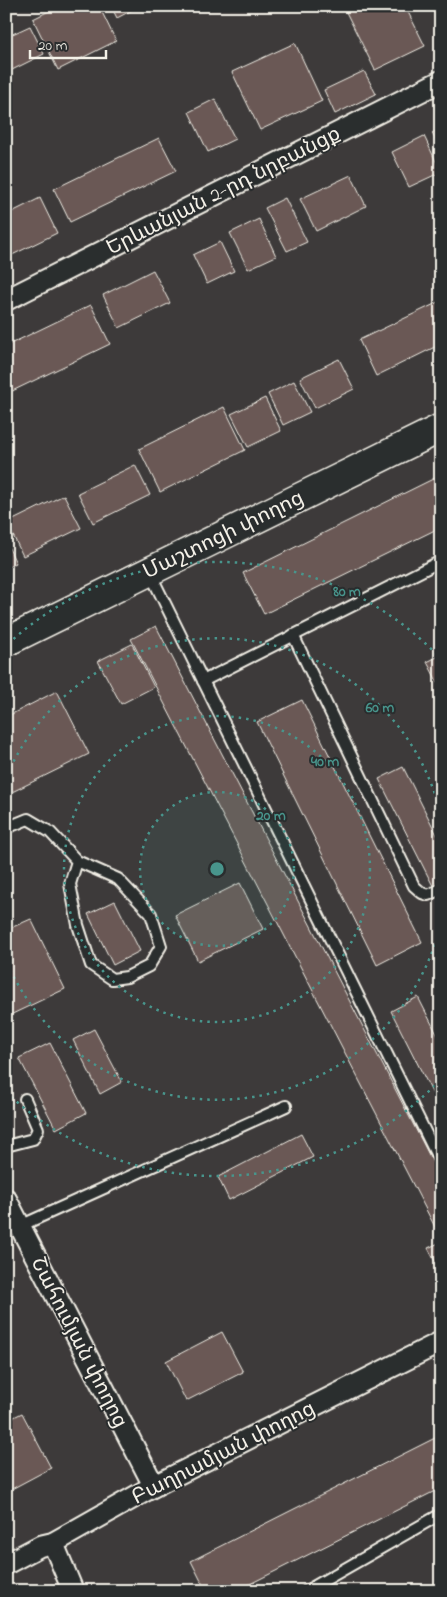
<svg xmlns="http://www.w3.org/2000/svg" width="447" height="1597" viewBox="0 0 447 1597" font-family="'Indie Flower','Noto Sans Armenian',sans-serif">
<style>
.building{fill:#6a5855;stroke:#f4f1e8}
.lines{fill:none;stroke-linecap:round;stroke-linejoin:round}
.service-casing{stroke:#f4f1e8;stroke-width:14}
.minor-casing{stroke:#f4f1e8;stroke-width:24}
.secondary-casing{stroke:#f4f1e8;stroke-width:31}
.service{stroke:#2a2d2e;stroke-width:10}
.minor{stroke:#2a2d2e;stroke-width:20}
.secondary{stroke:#2a2d2e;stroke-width:28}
.ring{fill:none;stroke:#48958c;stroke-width:2.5;stroke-dasharray:2.5 5}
.labels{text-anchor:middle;stroke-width:4;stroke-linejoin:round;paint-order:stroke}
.street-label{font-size:21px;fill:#f4f1e8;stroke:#2a2d2e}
.centre{fill:#48958c;stroke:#2a2d2e;stroke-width:2.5}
.ring-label{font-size:15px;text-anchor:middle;font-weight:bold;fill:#48958c;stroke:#2a2d2e;stroke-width:4;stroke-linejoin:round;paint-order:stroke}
</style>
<rect width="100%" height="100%" fill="#3d3a3a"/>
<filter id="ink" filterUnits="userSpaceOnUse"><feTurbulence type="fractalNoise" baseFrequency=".02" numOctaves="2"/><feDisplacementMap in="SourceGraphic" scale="10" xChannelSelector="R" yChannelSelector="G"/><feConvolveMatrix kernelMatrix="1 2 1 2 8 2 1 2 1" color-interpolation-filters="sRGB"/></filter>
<g filter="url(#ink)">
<g class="building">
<path d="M59,6H99L116,41L58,70L33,19Z"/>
<path d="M111,6H140L117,18Z"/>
<path d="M343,6H405L425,46L375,70Z"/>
<path d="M30,26L44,54L6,73V37Z"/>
<path d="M295,43L322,101L260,130L232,72Z"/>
<path d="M364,71L376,94L335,114L324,90Z"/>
<path d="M215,99L235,139L208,152L189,112Z"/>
<path d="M441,128V151L432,133Z"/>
<path d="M424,136L441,172L409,187L392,152Z"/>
<path d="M159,138L176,171L70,222L54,189Z"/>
<path d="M351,175L366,206L316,231L300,199Z"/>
<path d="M40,198L57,233L6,258V215Z"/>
<path d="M285,198L307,242L287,251L265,208Z"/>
<path d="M259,219L276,256L248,269L230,233Z"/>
<path d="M220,242L234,271L207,284L193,255Z"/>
<path d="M153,270L170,303L119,328L103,295Z"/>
<path d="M441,301V344L376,376L359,340Z"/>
<path d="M91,305L110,344L6,394V346Z"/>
<path d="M339,359L354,389L315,408L300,378Z"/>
<path d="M294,381L310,412L283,425L268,394Z"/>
<path d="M265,398L281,431L248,447L231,414Z"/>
<path d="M224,407L245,450L160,492L139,449Z"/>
<path d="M135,465L150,495L93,523L78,493Z"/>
<path d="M441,475V527L264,614L243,573Z"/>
<path d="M64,495L81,528L23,556L7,523Z"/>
<path d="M6,542L16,563L6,568Z"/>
<path d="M156,626L441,1178V1224L435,1227L131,639Z"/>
<path d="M132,644L154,687L121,704L98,661Z"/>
<path d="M441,655V689L427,662Z"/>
<path d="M57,691L89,754L6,795V717Z"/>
<path d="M302,700L422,942L377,965L257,722Z"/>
<path d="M403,767L441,843V882L433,886L379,779Z"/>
<path d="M240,883L263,929L198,961L175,915Z"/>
<path d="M115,901L140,951L113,965L88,914Z"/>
<path d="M31,919L65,989L6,1017V930Z"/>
<path d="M418,997L441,1042V1110L391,1011Z"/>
<path d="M94,1029L122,1082L100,1094L73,1040Z"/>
<path d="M50,1043L86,1113L56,1129L19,1058Z"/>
<path d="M301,1134L313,1157L229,1200L218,1177Z"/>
<path d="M441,1242V1273L428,1248Z"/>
<path d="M222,1332L243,1372L186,1401L166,1361Z"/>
<path d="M22,1413L51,1468L6,1492V1421Z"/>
<path d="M441,1435V1488L236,1591H206L191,1561Z"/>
</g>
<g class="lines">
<defs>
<g id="service">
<path d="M150,573L441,1164"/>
<path d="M293,635L414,886L422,893L428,895L441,889"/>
<path d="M203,681L441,561"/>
<path d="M6,828L28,819L50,832L77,861L118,879L151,914L161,946L149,966L127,977L112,979L91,965L78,925L70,884L77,861"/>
<path d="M6,1146L33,1139L38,1129L25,1099"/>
<path d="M20,1226L286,1106"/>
<path d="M306,1591L441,1514"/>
</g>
<g id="minor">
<path d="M6,300L441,81"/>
<path d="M6,1199L154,1486"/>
<path d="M53,1543L73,1591"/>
<path d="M6,1564L40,1546L53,1543L154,1486L441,1342"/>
</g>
<path id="secondary" d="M6,642L441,428"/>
</defs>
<use href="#service" class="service-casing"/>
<use href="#minor" class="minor-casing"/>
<use href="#secondary" class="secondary-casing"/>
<use href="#service" class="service"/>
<use href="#minor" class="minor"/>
<use href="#secondary" class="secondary"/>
</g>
</g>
<circle cx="217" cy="869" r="77" fill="#48958c" fill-opacity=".12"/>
<g class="ring">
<circle cx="217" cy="869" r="77"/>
<circle cx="217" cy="869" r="153"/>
<path d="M441 923A230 230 0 0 1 7 963M7 775A230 230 0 0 1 441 815"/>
<path d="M440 1080A307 307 0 0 1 8 1094M8 644A307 307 0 0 1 440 658"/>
</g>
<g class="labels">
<g class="street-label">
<text transform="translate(223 190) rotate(-27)" y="7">Երևանյան 2-րդ նրբանցք</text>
<text transform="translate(223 534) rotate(-26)" y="7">Մաշտոցի փողոց</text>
<text transform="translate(80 1342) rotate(63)" y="7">Շահումյան փողոց</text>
<text transform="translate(223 1452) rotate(-27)" y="7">Բաղրամյան փողոց</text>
</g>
</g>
<circle cx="217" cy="869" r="8" class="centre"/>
<g class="ring-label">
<text x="347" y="596">80 m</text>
<text x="380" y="712">60 m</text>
<text x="325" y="766">40 m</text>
<text x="271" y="820">20 m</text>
</g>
<rect width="447" height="1597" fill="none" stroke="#2a2d2e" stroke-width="25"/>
<rect x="12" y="12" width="422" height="1572" fill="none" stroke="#f4f1e8" stroke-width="2" filter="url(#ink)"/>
<path d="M30 50v8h76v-8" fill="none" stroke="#f4f1e8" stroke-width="2.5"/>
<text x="38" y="50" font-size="15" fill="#f4f1e8" stroke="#2a2d2e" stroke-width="4" paint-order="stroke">20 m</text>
</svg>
